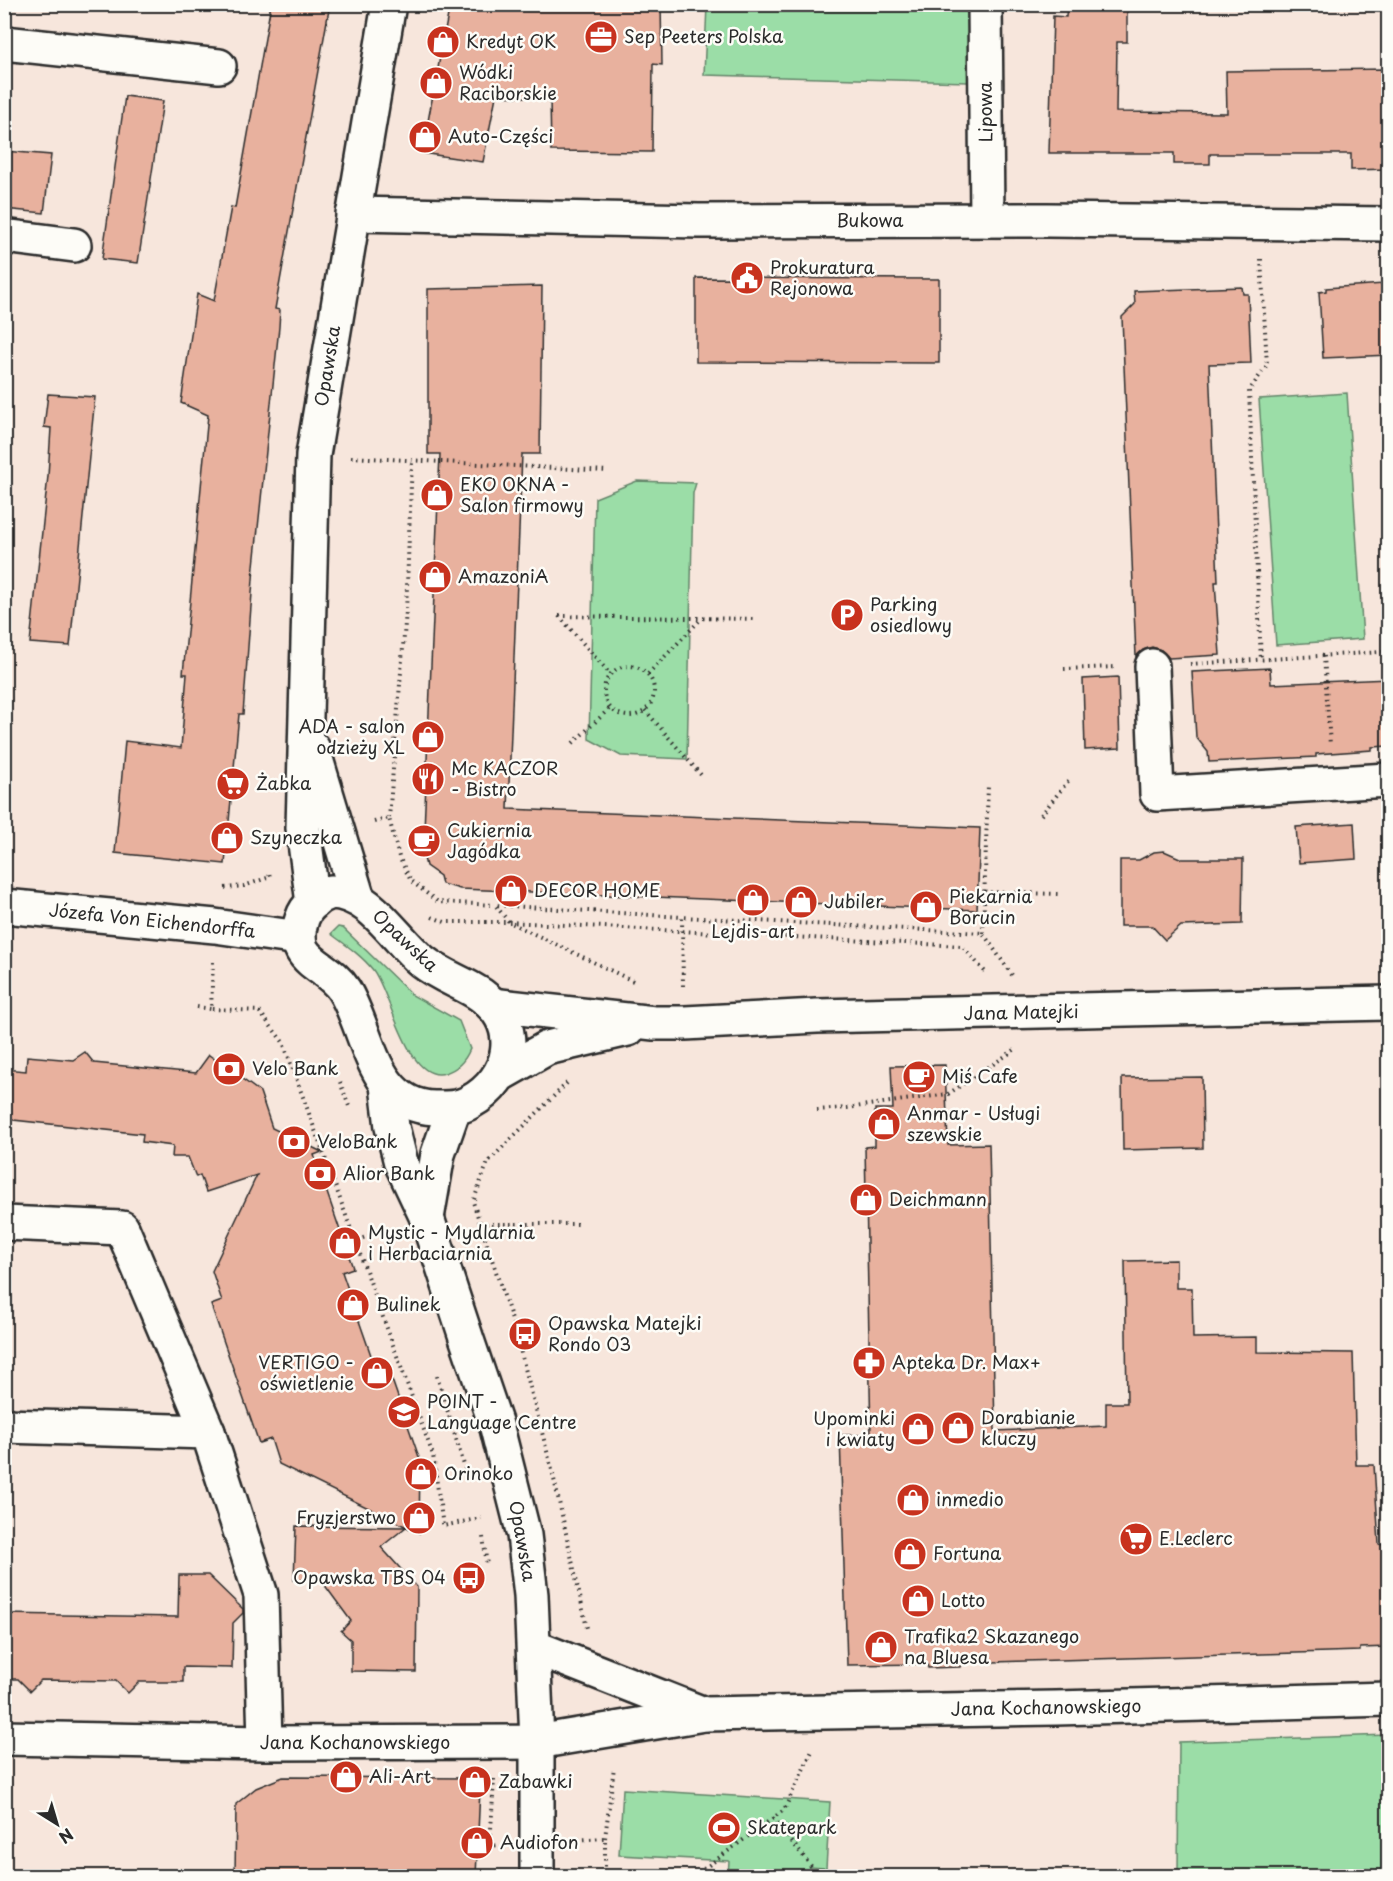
<svg xmlns="http://www.w3.org/2000/svg" width="1393" height="1881" viewBox="0 0 1393 1881" font-family="'Playpen Sans',sans-serif">
<style>
.green{fill:#9bdda7;stroke:#638469;stroke-width:1.5}
.building{fill:#e8b19e;stroke:#2b2b2b;stroke-width:1.5}
.lines{fill:none;stroke-linecap:round;stroke-linejoin:round}
.minor-casing{stroke:#2b2b2b;stroke-width:38}
.path{stroke:#2b2b2b;stroke-width:4;stroke-dasharray:1.5 4.5;stroke-linecap:butt}
.minor{stroke:#fdfcf7;stroke-width:33}
.labels{text-anchor:middle;stroke-width:5;stroke-linejoin:round;paint-order:stroke}
.poi-label{font-size:18px;fill:#2b2b2b;stroke:#fdfcf7;text-anchor:start}
.street-label{font-size:18px;fill:#2b2b2b;stroke:#fdfcf7}
</style>
<rect width="100%" height="100%" fill="#f7e6dc"/>
<filter id="ink" filterUnits="userSpaceOnUse"><feTurbulence type="fractalNoise" baseFrequency=".0167" numOctaves="2"/><feDisplacementMap in="SourceGraphic" scale="12" xChannelSelector="R" yChannelSelector="G"/><feConvolveMatrix kernelMatrix="1 2 1 2 8 2 1 2 1" color-interpolation-filters="sRGB"/></filter>
<g filter="url(#ink)">
<g class="green">
<path d="M707,5H968V82L704,75Z"/>
<path d="M1347,393L1363,639L1276,645L1259,399Z"/>
<path d="M637,481L696,483L693,493L687,759L621,756L589,739L595,498Z"/>
<path d="M338,927L343,928L412,995L459,1021L470,1049C465,1061 458,1069 445,1073C407,1084 391,993 373,970C362,956 346,945 331,934Z"/>
<path d="M1388,1735V1876H1178L1179,1742Z"/>
<path d="M623,1789L830,1802L826,1868L809,1867L808,1876H728L729,1861L619,1855Z"/>
</g>
<g class="building">
<path d="M271,4H330L275,309L280,310L279,327L254,566L243,714H239L225,864L115,853L125,741L181,748L187,674H183L208,415L181,403L197,294L214,301L231,207L235,208Z"/>
<path d="M450,4H661L662,65L653,64L652,152L551,151L550,98L496,96L483,162L422,153Z"/>
<path d="M1067,4H1127V42H1117L1116,112L1227,113L1226,71L1389,69V169L1351,170V154H1210V164H1174V153H1049L1053,16L1066,17Z"/>
<path d="M125,96L163,101L138,263L102,259Z"/>
<path d="M4,151L51,155L44,213L4,209Z"/>
<path d="M696,278L939,279V363L696,362Z"/>
<path d="M1384,284V288H1389V355L1323,358L1319,292L1326,291V288Z"/>
<path d="M542,286L540,454H522L508,809L980,828L977,910L460,889L442,884L440,876L426,866L423,854L440,454H428V289Z"/>
<path d="M1242,287L1243,294H1248L1251,363L1209,364L1218,582H1215L1220,655L1169,658L1161,650L1152,647L1143,650L1136,657L1122,317L1135,304L1134,291Z"/>
<path d="M48,394L95,397L70,646L30,643L48,476L51,428L44,427Z"/>
<path d="M1270,668L1271,684L1389,679V746L1372,747V750L1316,754V757L1209,762L1208,752L1196,737L1192,672Z"/>
<path d="M1118,677L1120,748L1085,750L1083,679Z"/>
<path d="M1354,823L1356,859L1299,863L1296,827Z"/>
<path d="M1164,851L1182,859H1243L1242,924L1181,926L1165,940L1152,926H1120V860H1139L1154,852Z"/>
<path d="M85,1052L94,1063L196,1073L209,1055L260,1092L272,1128L322,1152L314,1155L353,1268L342,1272L381,1384L392,1380L420,1460L419,1533L279,1464L271,1439L259,1443L211,1305L222,1301L212,1271L257,1175L206,1192L200,1175L196,1177L188,1157H172L173,1146L142,1142L143,1134L4,1119V1069L26,1071L27,1056L73,1060Z"/>
<path d="M945,1065L948,1145L989,1144L995,1431L1106,1426V1403H1127L1125,1261L1176,1260V1288H1192L1193,1338L1257,1337V1352L1353,1353L1356,1465H1374L1379,1544L1388,1547L1389,1647L1360,1648V1651L961,1663L960,1667L928,1668L927,1664L847,1665L840,1435H871L865,1147L875,1146V1109H893L891,1066Z"/>
<path d="M1202,1077L1203,1148L1123,1150L1122,1078Z"/>
<path d="M296,1526L406,1527L381,1547L417,1587L416,1672L351,1671V1640L341,1631L351,1621L321,1580H294Z"/>
<path d="M179,1575H208L243,1609V1613L233,1623L232,1668L183,1667V1682H139L128,1693L116,1681L41,1680L30,1691L18,1679H4V1614L178,1617Z"/>
<path d="M283,1777L471,1778L480,1789L476,1876H235L236,1804L256,1788Z"/>
</g>
<g class="lines">
<defs>
<g id="minor">
<path d="M985,4L987,220"/>
<path d="M4,43L219,66"/>
<path d="M353,214L699,221L1048,220L1388,224"/>
<path d="M4,236L74,245"/>
<path d="M1152,666L1157,794L1388,780"/>
<path d="M313,749L358,899"/>
<path d="M331,892C371,893 394,938 422,961C442,977 463,982 481,995C524,1026 512,1079 470,1102C459,1109 447,1108 435,1108C372,1107 369,1031 344,990C327,963 287,962 302,919C306,906 319,896 331,892Z"/>
<path d="M313,903L303,828L313,455L389,4"/>
<path d="M4,906L215,926L299,938"/>
<path d="M492,1005L654,1023H685L817,1016L1388,1003"/>
<path d="M501,1074L547,1048L628,1029"/>
<path d="M387,1085L392,1127L401,1163L427,1218L467,1340L497,1428L524,1535L531,1595L537,1742V1876"/>
<path d="M427,1218L438,1154L454,1108"/>
<path d="M4,1223L122,1228L208,1432"/>
<path d="M4,1426L208,1432L261,1595L265,1743"/>
<path d="M534,1647L704,1714"/>
<path d="M4,1738L265,1743L537,1742L704,1714L1056,1708L1388,1699"/>
</g>
</defs>
<use href="#minor" class="minor-casing"/>
<g class="path">
<path d="M1261,259L1267,365L1249,391L1261,661"/>
<path d="M351,457L608,471"/>
<path d="M559,616L756,619"/>
<path d="M559,616L610,674"/>
<path d="M1324,656L1330,745"/>
<path d="M1190,664L1383,652"/>
<circle cx="629" cy="691" r="25"/>
<path d="M1064,669L1116,667"/>
<path d="M648,674L701,619"/>
<path d="M645,710L701,775"/>
<path d="M573,743L610,708"/>
<path d="M1041,815L1069,780"/>
<path d="M389,818L406,611L412,460"/>
<path d="M374,822L389,818L399,857L411,881L438,902L495,905"/>
<path d="M225,888L244,886L270,877L269,873"/>
<path d="M984,892L1058,894"/>
<path d="M432,917L445,922H509L962,946L987,974"/>
<path d="M983,933L988,785"/>
<path d="M213,962L211,1009L259,1011L283,1042L433,1455L443,1526L481,1518"/>
<path d="M633,981L509,922L495,905L682,917"/>
<path d="M683,986L682,917L983,933L1012,975"/>
<path d="M197,1007L211,1009"/>
<path d="M340,1082L350,1109"/>
<path d="M567,1083L488,1162L473,1202L513,1323L552,1470L587,1628"/>
<path d="M817,1110L847,1108L948,1094L1016,1049"/>
<path d="M480,1224H581"/>
<path d="M357,1240L391,1229"/>
<path d="M437,1376L467,1475"/>
<path d="M483,1537L487,1565"/>
<path d="M494,1779L490,1846L499,1845"/>
<path d="M773,1818L819,1876"/>
<path d="M605,1838L614,1767"/>
<path d="M572,1840L605,1838V1876"/>
<path d="M694,1876L784,1810L813,1749"/>
</g>
<use href="#minor" class="minor"/>
</g>
</g>
<defs>
<symbol id="office-disc" viewBox="-11 -11 22 22"><circle r="9.5" fill="#c8321e" stroke="#fdfcf7"/><path d="M-6-3h4V-5.5h4V-3h4V5H-6ZM-1-4.5V-3h2v-1.5ZM-6 0V1H6V0Z" fill="#fff"/></symbol>
<symbol id="shop-disc" viewBox="-11 -11 22 22"><circle r="9.5" fill="#c8321e" stroke="#fdfcf7"/><path d="M-5-2.5h2.3a2.7 3.5 0 0 1 5.4 0H5L5.5 6h-11ZM-1.5-2.5h3a1.5 2.3 0 0 0-3 0Z" fill="#fff"/></symbol>
<symbol id="civic-disc" viewBox="-11 -11 22 22"><circle r="9.5" fill="#c8321e" stroke="#fdfcf7"/><path d="M-.6-6.5H3V-4.5H.6V-3L4-1V1h2V6H-6V1h2V-1L-.6-3ZM-1.2 2.5V6h2.4V2.5Z" fill="#fff"/></symbol>
<symbol id="parking-disc" viewBox="-11 -11 22 22"><circle r="9.5" fill="#c8321e" stroke="#fdfcf7"/><path d="M-3.5-5.5H1a3.5 3.5 0 0 1 0 7H-1V5.5H-3.5ZM-1-3.4V-.6H.8a1.4 1.4 0 0 0 0-2.8Z" fill="#fff"/></symbol>
<symbol id="restaurant-disc" viewBox="-11 -11 22 22"><circle r="9.5" fill="#c8321e" stroke="#fdfcf7"/><path d="M-5-6h1v4h1v-4h1v4h1v-4h1v5L-1.5 .5V6h-2V.5L-5-1ZM5-6V6H3V1.5H1.5Q1.5-4 5-6Z" fill="#fff"/></symbol>
<symbol id="supermarket-disc" viewBox="-11 -11 22 22"><circle r="9.5" fill="#c8321e" stroke="#fdfcf7"/><path d="M-6-5.5h2.5l.6 2H6L4.5 2H-2.5L-4.4-4H-6ZM-1.5 3.2a1.3 1.3 0 1 0 .1 0ZM3 3.2a1.3 1.3 0 1 0 .1 0Z" fill="#fff"/></symbol>
<symbol id="cafe-disc" viewBox="-11 -11 22 22"><circle r="9.5" fill="#c8321e" stroke="#fdfcf7"/><path d="M-5.5-4.5H6V0H3Q3 3.5 0 3.5H-2.5Q-5.5 3.5-5.5 0ZM3-3.2v2h1.7v-2ZM-6 4.5H4V6H-6Z" fill="#fff"/></symbol>
<symbol id="bank-disc" viewBox="-11 -11 22 22"><circle r="9.5" fill="#c8321e" stroke="#fdfcf7"/><path d="M-6-4H6V4H-6ZM0-2.3a2.3 2.3 0 1 0 0 4.6a2.3 2.3 0 1 0 0-4.6Z" fill="#fff"/></symbol>
<symbol id="bus-disc" viewBox="-11 -11 22 22"><circle r="9.5" fill="#c8321e" stroke="#fdfcf7"/><path d="M-5-6H5V4H4V6H2V4H-2V6H-4V4H-5ZM-3.5-4V0h7V-4ZM-3.5 1.2v1.5H-2V1.2ZM2 1.2v1.5H3.5V1.2Z" fill="#fff"/></symbol>
<symbol id="pharmacy-disc" viewBox="-11 -11 22 22"><circle r="9.5" fill="#c8321e" stroke="#fdfcf7"/><path d="M-2-6h4v4h4v4h-4v4h-4v-4h-4v-4h4Z" fill="#fff"/></symbol>
<symbol id="school-disc" viewBox="-11 -11 22 22"><circle r="9.5" fill="#c8321e" stroke="#fdfcf7"/><path d="M0-5L7-2L0 1L-7-2ZM-4 1L0 2.5L4 1V4Q0 6-4 4Z" fill="#fff"/></symbol>
<symbol id="stadium-disc" viewBox="-11 -11 22 22"><circle r="9.5" fill="#c8321e" stroke="#fdfcf7"/><path d="M0-5a6.5 5 0 1 0 0 10a6.5 5 0 1 0 0-10ZM-3.5-1.8h7v3.6h-7Z" fill="#fff"/></symbol>
</defs>
<g fill-rule="evenodd">
<use href="#office-disc" x="582" y="18" width="38" height="38"/>
<use href="#shop-disc" x="424" y="23" width="38" height="38"/>
<use href="#shop-disc" x="417" y="64" width="38" height="38"/>
<use href="#shop-disc" x="406" y="118" width="38" height="38"/>
<use href="#civic-disc" x="728" y="259" width="38" height="38"/>
<use href="#shop-disc" x="418" y="476" width="38" height="38"/>
<use href="#shop-disc" x="416" y="558" width="38" height="38"/>
<use href="#parking-disc" x="828" y="596" width="38" height="38"/>
<use href="#shop-disc" x="409" y="718" width="38" height="38"/>
<use href="#restaurant-disc" x="409" y="760" width="38" height="38"/>
<use href="#supermarket-disc" x="214" y="765" width="38" height="38"/>
<use href="#shop-disc" x="208" y="819" width="38" height="38"/>
<use href="#cafe-disc" x="405" y="822" width="38" height="38"/>
<use href="#shop-disc" x="492" y="872" width="38" height="38"/>
<use href="#shop-disc" x="734" y="881" width="38" height="38"/>
<use href="#shop-disc" x="782" y="883" width="38" height="38"/>
<use href="#shop-disc" x="907" y="888" width="38" height="38"/>
<use href="#bank-disc" x="210" y="1050" width="38" height="38"/>
<use href="#cafe-disc" x="900" y="1058" width="38" height="38"/>
<use href="#shop-disc" x="865" y="1105" width="38" height="38"/>
<use href="#bank-disc" x="275" y="1123" width="38" height="38"/>
<use href="#bank-disc" x="301" y="1155" width="38" height="38"/>
<use href="#shop-disc" x="847" y="1181" width="38" height="38"/>
<use href="#shop-disc" x="326" y="1224" width="38" height="38"/>
<use href="#shop-disc" x="334" y="1286" width="38" height="38"/>
<use href="#bus-disc" x="506" y="1315" width="38" height="38"/>
<use href="#pharmacy-disc" x="850" y="1344" width="38" height="38"/>
<use href="#shop-disc" x="358" y="1354" width="38" height="38"/>
<use href="#school-disc" x="385" y="1393" width="38" height="38"/>
<use href="#shop-disc" x="939" y="1409" width="38" height="38"/>
<use href="#shop-disc" x="899" y="1410" width="38" height="38"/>
<use href="#shop-disc" x="402" y="1455" width="38" height="38"/>
<use href="#shop-disc" x="894" y="1481" width="38" height="38"/>
<use href="#shop-disc" x="400" y="1499" width="38" height="38"/>
<use href="#supermarket-disc" x="1117" y="1520" width="38" height="38"/>
<use href="#shop-disc" x="891" y="1535" width="38" height="38"/>
<use href="#bus-disc" x="450" y="1559" width="38" height="38"/>
<use href="#shop-disc" x="899" y="1582" width="38" height="38"/>
<use href="#shop-disc" x="862" y="1628" width="38" height="38"/>
<use href="#shop-disc" x="327" y="1758" width="38" height="38"/>
<use href="#shop-disc" x="456" y="1763" width="38" height="38"/>
<use href="#stadium-disc" x="705" y="1809" width="38" height="38"/>
<use href="#shop-disc" x="458" y="1824" width="38" height="38"/>
</g>
<g class="labels">
<g class="poi-label">
<text x="624" y="43">Sep Peeters Polska</text>
<text x="466" y="48">Kredyt OK</text>
<text x="459" y="79">Wódki<tspan x="459" dy="21">Raciborskie</tspan></text>
<text x="448" y="143">Auto-Części</text>
<text x="770" y="274">Prokuratura<tspan x="770" dy="21">Rejonowa</tspan></text>
<text x="460" y="491">EKO OKNA -<tspan x="460" dy="21">Salon firmowy</tspan></text>
<text x="458" y="583">AmazoniA</text>
<text x="870" y="611">Parking<tspan x="870" dy="21">osiedlowy</tspan></text>
<text x="405" y="733" text-anchor="end">ADA - salon<tspan x="405" dy="21">odzieży XL</tspan></text>
<text x="451" y="775">Mc KACZOR<tspan x="451" dy="21">- Bistro</tspan></text>
<text x="256" y="790">Żabka</text>
<text x="447" y="837">Cukiernia<tspan x="447" dy="21">Jagódka</tspan></text>
<text x="250" y="844">Szyneczka</text>
<text x="534" y="897">DECOR HOME</text>
<text x="949" y="903">Piekarnia<tspan x="949" dy="21">Borucin</tspan></text>
<text x="824" y="908">Jubiler</text>
<text x="753" y="938" text-anchor="middle">Lejdis-art</text>
<text x="252" y="1075">Velo Bank</text>
<text x="942" y="1083">Miś Cafe</text>
<text x="907" y="1120">Anmar - Usługi<tspan x="907" dy="21">szewskie</tspan></text>
<text x="317" y="1148">VeloBank</text>
<text x="343" y="1180">Alior Bank</text>
<text x="889" y="1206">Deichmann</text>
<text x="368" y="1239">Mystic - Mydlarnia<tspan x="368" dy="21">i Herbaciarnia</tspan></text>
<text x="376" y="1311">Bulinek</text>
<text x="548" y="1330">Opawska Matejki<tspan x="548" dy="21">Rondo 03</tspan></text>
<text x="354" y="1369" text-anchor="end">VERTIGO -<tspan x="354" dy="21">oświetlenie</tspan></text>
<text x="892" y="1369">Apteka Dr. Max+</text>
<text x="427" y="1408">POINT -<tspan x="427" dy="21">Language Centre</tspan></text>
<text x="981" y="1424">Dorabianie<tspan x="981" dy="21">kluczy</tspan></text>
<text x="895" y="1425" text-anchor="end">Upominki<tspan x="895" dy="21">i kwiaty</tspan></text>
<text x="444" y="1480">Orinoko</text>
<text x="936" y="1506">inmedio</text>
<text x="396" y="1524" text-anchor="end">Fryzjerstwo</text>
<text x="1159" y="1545">E.Leclerc</text>
<text x="933" y="1560">Fortuna</text>
<text x="446" y="1584" text-anchor="end">Opawska TBS 04</text>
<text x="941" y="1607">Lotto</text>
<text x="904" y="1643">Trafika2 Skazanego<tspan x="904" dy="21">na Bluesa</tspan></text>
<text x="369" y="1783">Ali-Art</text>
<text x="498" y="1788">Zabawki</text>
<text x="747" y="1834">Skatepark</text>
<text x="500" y="1849">Audiofon</text>
</g>
<g class="street-label">
<text transform="translate(986 112) rotate(-91)" y="6">Lipowa</text>
<text x="870" y="227">Bukowa</text>
<text transform="translate(328 366) rotate(-81)" y="6">Opawska</text>
<text transform="translate(152 921) rotate(6)" y="6">Józefa Von Eichendorffa</text>
<text transform="translate(405 941) rotate(43)" y="6">Opawska</text>
<text transform="translate(1021 1013) rotate(-1)" y="6">Jana Matejki</text>
<text transform="translate(522 1541) rotate(80)" y="6">Opawska</text>
<text transform="translate(1046 1708) rotate(-1)" y="6">Jana Kochanowskiego</text>
<text x="355" y="1749">Jana Kochanowskiego</text>
</g>
</g>
<rect width="1393" height="1881" fill="none" stroke="#fdfcf7" stroke-width="24"/>
<rect x="12" y="12" width="1369" height="1857" fill="none" stroke="#2b2b2b" stroke-width="2" filter="url(#ink)"/>
<g transform="translate(57 1824) rotate(143)" stroke="#fdfcf7" stroke-width="4.5" paint-order="stroke">
<path d="M0-4.5L10 22L0 15L-10 22Z" fill="#2b2b2b"/>
<text y="-9" font-size="16" font-weight="bold" text-anchor="middle" fill="#2b2b2b">N</text>
</g>
</svg>
